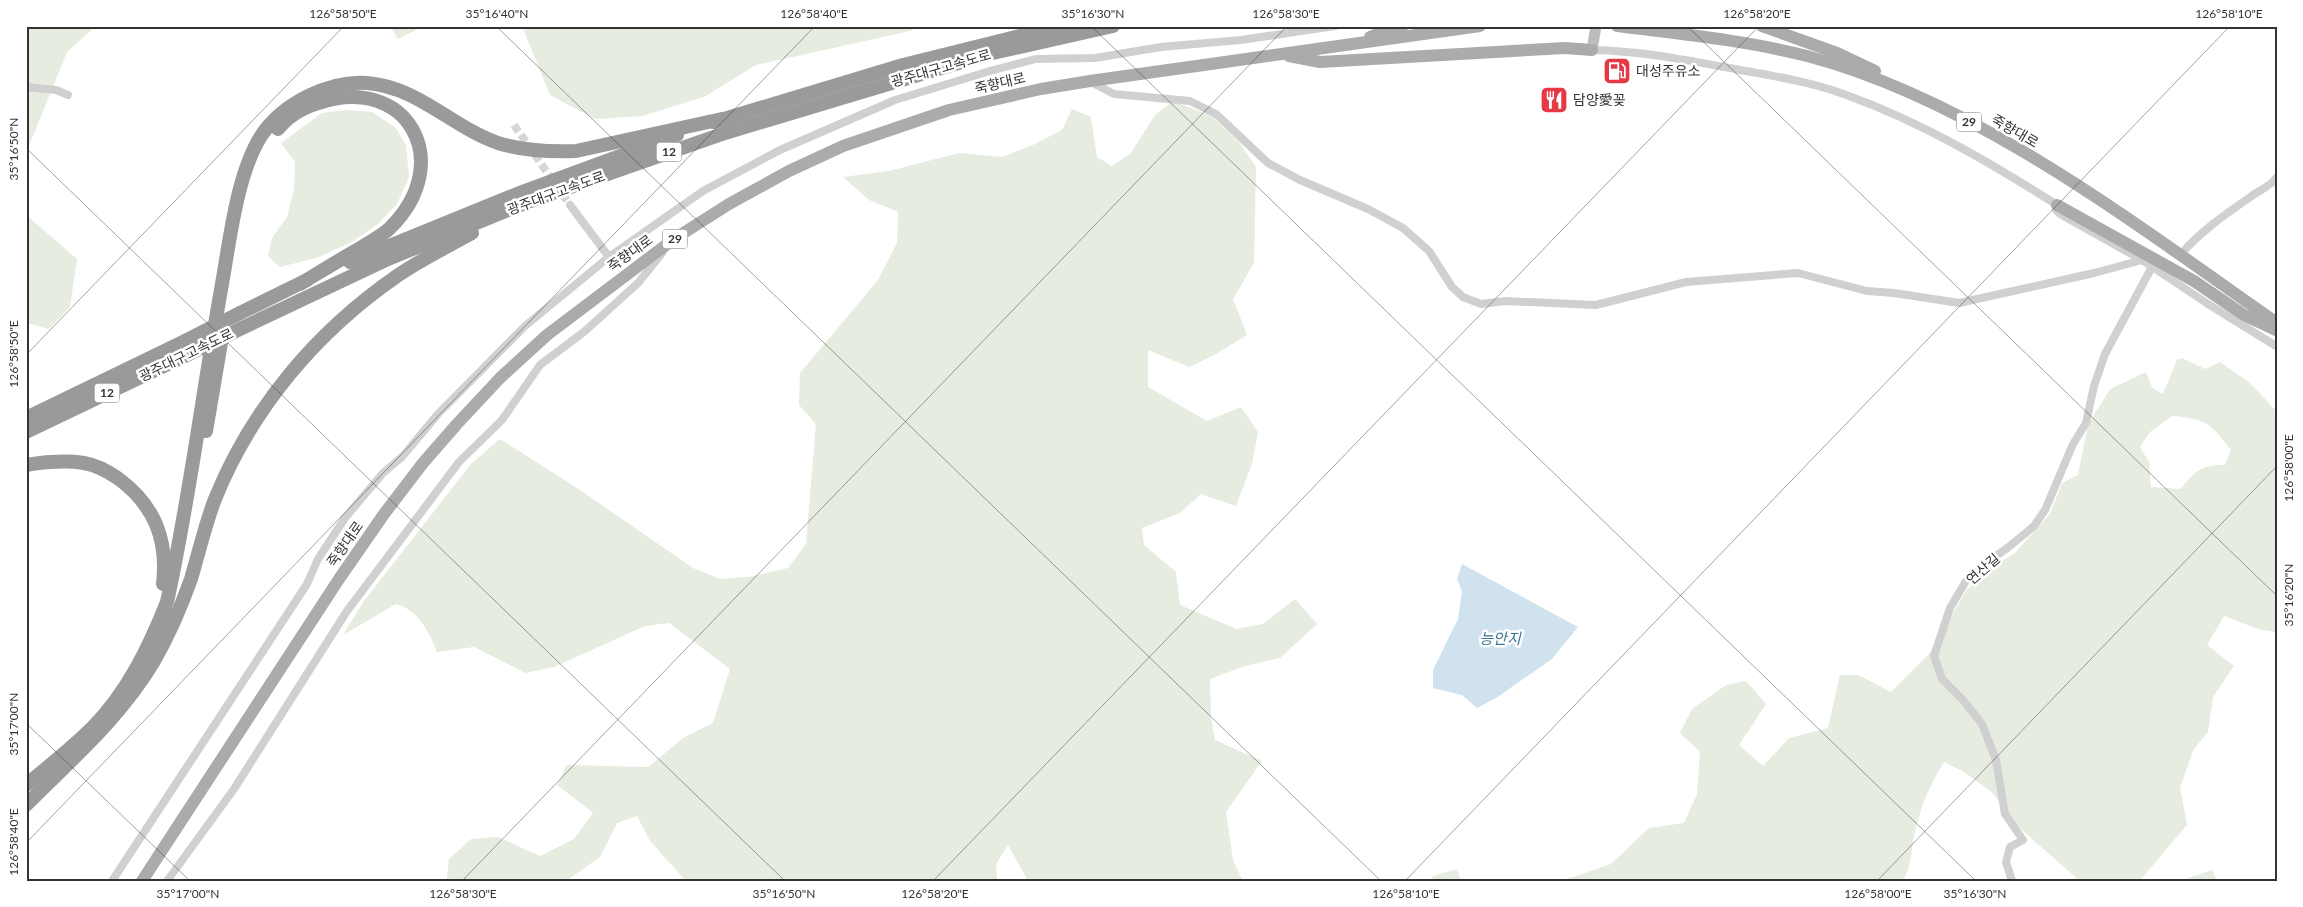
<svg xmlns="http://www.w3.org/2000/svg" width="2303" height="907" viewBox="0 0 2303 907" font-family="Lato,'Noto Sans KR',sans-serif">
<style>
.green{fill:#e6ecdf;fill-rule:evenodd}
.water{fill:#cfe2ee}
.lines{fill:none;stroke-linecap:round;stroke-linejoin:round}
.street-tunnel{stroke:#d6d6d6;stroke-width:8;stroke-dasharray:8 4;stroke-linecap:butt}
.street{stroke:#d0d0d0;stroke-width:8}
.secondary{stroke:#bdbdbd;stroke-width:11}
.primary{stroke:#ababab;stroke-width:12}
.highway{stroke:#9a9a9a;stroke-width:14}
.highway-bridge{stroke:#9a9a9a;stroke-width:14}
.ticks{fill:none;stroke:#333;stroke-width:1;stroke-opacity:0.45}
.labels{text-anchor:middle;stroke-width:5;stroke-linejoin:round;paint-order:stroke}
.shield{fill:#fff;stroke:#707070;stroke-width:1}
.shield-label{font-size:12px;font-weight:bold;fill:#333}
.street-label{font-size:14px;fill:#333;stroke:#fff}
.poi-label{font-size:14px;fill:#333;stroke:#fff;text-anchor:start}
.water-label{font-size:15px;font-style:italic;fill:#3f7597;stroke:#fff}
.neatline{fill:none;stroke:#333;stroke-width:2}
.ticks-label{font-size:12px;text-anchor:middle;fill:#333}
</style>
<rect width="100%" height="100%" fill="#fff"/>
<g class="green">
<path d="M26,26H96L67,52L26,153Z"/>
<path d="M390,26H424L398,39Z"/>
<path d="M527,26H920L910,31L756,65L704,97L642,116L595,119L550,95L524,31Z"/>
<path d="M1173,101L1211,116L1239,142L1256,167L1254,263L1233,299L1247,335L1216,354L1189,367L1148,350V387L1207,421L1241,407L1258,432L1252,464L1236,506L1201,494L1180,513L1142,528L1144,545L1176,572L1180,605L1236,629L1263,624L1295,599L1317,624L1280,658L1245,666L1210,679L1211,717L1215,740L1262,761L1226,812L1233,860L1243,881H1028L1008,845L996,864L997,881H686L650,841L637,816L617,823L600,857L566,881H453L447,879L449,859L471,839L498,837L540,856L574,839L593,813L557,785L567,765L648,767L683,738L713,723L730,669L669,623L645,626L554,667L525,673L474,647L437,652C429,631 418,610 396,604L343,635L364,601L471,464L500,439L580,490L693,568L720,579L748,577L788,568L806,544L816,424L799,405L800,373L878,280L897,243L898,212L869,200L843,177L889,171L959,153L1002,157L1035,144L1062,130L1072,109L1091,117L1097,157L1112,166L1131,153L1155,115Z"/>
<path d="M346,110L372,112L396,128L406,145L409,177L397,204L378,224L350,243L316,258L280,267L268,256L272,238L287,217L294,189L295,162L281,143L322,113Z"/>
<path d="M26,215L77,259L70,307L49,329L26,323Z"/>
<path d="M2182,358L2205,369L2220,362L2250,383L2277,412V632L2261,630L2224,616L2207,645L2234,666L2213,697L2208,732L2194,749L2180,787L2187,825L2141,879L2143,881H2080L2015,824L1993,793L1964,772L1944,762C1931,782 1920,808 1915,832C1911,848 1912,868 1902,881H1561L1611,864L1649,828L1684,823L1697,794L1700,752L1680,733L1692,709L1726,685L1746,681L1766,704L1739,745L1763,766L1789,738L1828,728L1840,675H1858L1891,692L1929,654L1966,591L1988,569L2014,554L2050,514L2062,483L2078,475L2088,425L2110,389L2146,372L2152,388L2163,394L2177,360ZM2172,416C2207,419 2210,423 2231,450L2225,465C2202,465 2195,470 2181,489L2151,487L2149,462L2140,447L2150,432Z"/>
<path d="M1457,869L1461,881H1431L1433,876Z"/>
<path d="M2212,870L2217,881H2180Z"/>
</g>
<path class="water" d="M1462,564L1578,627L1552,659L1496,698L1477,708L1462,695L1433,688V670L1458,619L1462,591L1457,579Z"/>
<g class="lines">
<path class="street-tunnel" d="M514,125L570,205"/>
<g class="street">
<path d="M1592,50C1643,51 1686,60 1735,69C1773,76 1813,82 1849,96C1923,123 1991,163 2057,205L2056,210L2060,214L2142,260L2208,304L2276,346"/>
<path d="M1091,82L1114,94L1190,101L1216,114L1268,163L1300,180L1368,209L1403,228L1429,251L1452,287L1463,297L1481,304L1506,301L1596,305L1686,282L1798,273L1867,291L1894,293L1959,303L2094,273L2142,260"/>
<path d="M26,87L56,90L68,95"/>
<path d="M570,205L609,257"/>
<path d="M2180,255C2200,232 2224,215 2249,198C2259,190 2269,188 2277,177"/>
<path d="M112,881L307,584L318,559L345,518L383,473L402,457L438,414L525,326L609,257L703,191L780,150L895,100L990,71L1036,59L1095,58L1161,47L1241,40L1335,26"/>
<path d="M167,881L234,789L347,611L459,462L502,420L540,365L585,331L638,283L663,252"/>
<path d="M2012,881L2006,862L2010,847L2023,840L2005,814L1996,760L1982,724L1963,700L1942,679L1934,656L1950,608L1966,581L1983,565L2010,546L2034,526L2045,510L2073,444L2086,423L2094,386L2105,354L2153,265"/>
</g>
<path class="secondary" d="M1592,50L1596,26"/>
<g class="primary">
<path d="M1617,26C1680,34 1744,40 1807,56C1975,100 2135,224 2277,323"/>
<path d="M1762,26L1837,53L1875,71"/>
<path d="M1370,37L1387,30L1403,26"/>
<path d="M1289,56L1320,62L1565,48L1592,50"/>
<path d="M2057,205L2194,281L2244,315L2276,330"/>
<path d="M142,881L339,579L384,514L423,463L457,424L500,378L547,335L674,239L729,204L789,171L843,146L949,110L1041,89L1090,81L1480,26"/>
</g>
<g class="highway">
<path d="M714,122L903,65L1060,26"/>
<path d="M278,129C288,116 302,108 318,103C407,73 457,162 390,228C382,236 369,242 359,249C339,260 320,272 300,284"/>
<path d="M350,262L522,192L677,135"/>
<path d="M240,313L307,280"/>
<path d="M242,328L388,259L525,203L725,133L988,54L1113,26"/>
<path d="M26,418L185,341"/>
<path d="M206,431L223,331"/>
<path d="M26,432L189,354"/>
<path d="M26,465C45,462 65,460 84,463C96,465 109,472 119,479C155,506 168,540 163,584"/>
<path d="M162,644L169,616"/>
<path d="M26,785C49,766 72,748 93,727C128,691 149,647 167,602C190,497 203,389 222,284C230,239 237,174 261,136C282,104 329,80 367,83C418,87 452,127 498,143C524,151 550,152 576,151L722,119"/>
<path d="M26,805C71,760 121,717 154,661C169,635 181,607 191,579C199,552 205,525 215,499C252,408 316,332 397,276C420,260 447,247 472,233"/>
</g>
<g class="highway-bridge">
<path d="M185,341L240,313"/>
<path d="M189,354L242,328"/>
</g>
</g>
<path class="ticks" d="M496,26L1381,881M1091,26L1976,881M1687,26L2277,596M26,148L785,881M26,355L344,26M26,723L190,881M26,843L815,26M462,881L1287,26M933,881L1759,26M1405,881L2230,26M1877,881L2277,466"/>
<defs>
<symbol id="fuel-square" viewBox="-11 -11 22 22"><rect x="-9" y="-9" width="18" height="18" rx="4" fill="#e63946" stroke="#fff"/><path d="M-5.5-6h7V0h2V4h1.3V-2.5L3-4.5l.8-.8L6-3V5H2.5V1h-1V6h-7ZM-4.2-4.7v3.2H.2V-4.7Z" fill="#fff"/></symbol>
<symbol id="restaurant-square" viewBox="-11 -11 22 22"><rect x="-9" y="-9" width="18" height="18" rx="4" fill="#e63946" stroke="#fff"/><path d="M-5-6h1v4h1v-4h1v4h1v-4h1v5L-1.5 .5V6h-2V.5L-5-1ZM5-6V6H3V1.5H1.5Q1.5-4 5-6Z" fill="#fff"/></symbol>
</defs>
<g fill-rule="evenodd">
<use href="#fuel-square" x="1601" y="55" width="32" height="32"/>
<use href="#restaurant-square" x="1538" y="84" width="32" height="32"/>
</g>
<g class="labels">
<g class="shield">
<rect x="1956.5" y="112.5" width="25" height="19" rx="4"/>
<rect x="656.5" y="142.5" width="25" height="19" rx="4"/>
<rect x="662.5" y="229.5" width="25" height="19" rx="4"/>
<rect x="94.5" y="383.5" width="25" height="19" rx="4"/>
</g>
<g class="shield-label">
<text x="1969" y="126">29</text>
<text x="669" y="156">12</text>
<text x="675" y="243">29</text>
<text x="107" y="397">12</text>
</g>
<g class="street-label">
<text transform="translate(941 68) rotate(-16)" y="5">광주대구고속도로</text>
<text transform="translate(1000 83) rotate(-13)" y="5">죽향대로</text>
<text transform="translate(2015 131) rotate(30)" y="5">죽향대로</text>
<text transform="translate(556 193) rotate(-20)" y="5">광주대구고속도로</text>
<text transform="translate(630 253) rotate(-36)" y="5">죽향대로</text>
<text transform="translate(186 355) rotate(-26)" y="5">광주대구고속도로</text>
<text transform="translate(345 544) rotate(-55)" y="5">죽향대로</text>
<text transform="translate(1983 569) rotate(-41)" y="5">연산길</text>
</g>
<g class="poi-label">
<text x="1636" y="76">대성주유소</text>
<text x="1573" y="105">담양愛꽂</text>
</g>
<g class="water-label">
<text x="1500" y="644">능안지</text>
</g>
</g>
<rect width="2303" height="907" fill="none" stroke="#ffffff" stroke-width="55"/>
<rect x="28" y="28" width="2248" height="852" class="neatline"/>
<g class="ticks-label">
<text x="343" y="18">126°58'50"E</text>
<text x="497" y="18">35°16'40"N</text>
<text x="814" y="18">126°58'40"E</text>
<text x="1093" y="18">35°16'30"N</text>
<text x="1286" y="18">126°58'30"E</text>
<text x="1757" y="18">126°58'20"E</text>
<text x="2229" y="18">126°58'10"E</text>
<text transform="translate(14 149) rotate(-90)" y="4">35°16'50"N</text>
<text transform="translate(14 354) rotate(-90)" y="4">126°58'50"E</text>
<text transform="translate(2289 468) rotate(-90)" y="4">126°58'00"E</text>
<text transform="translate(2289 595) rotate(-90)" y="4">35°16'20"N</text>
<text transform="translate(14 724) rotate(-90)" y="4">35°17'00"N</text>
<text transform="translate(14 842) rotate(-90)" y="4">126°58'40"E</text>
<text x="188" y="898">35°17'00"N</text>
<text x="463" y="898">126°58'30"E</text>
<text x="784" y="898">35°16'50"N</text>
<text x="935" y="898">126°58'20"E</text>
<text x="1406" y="898">126°58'10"E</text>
<text x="1878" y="898">126°58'00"E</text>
<text x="1975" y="898">35°16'30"N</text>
</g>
</svg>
